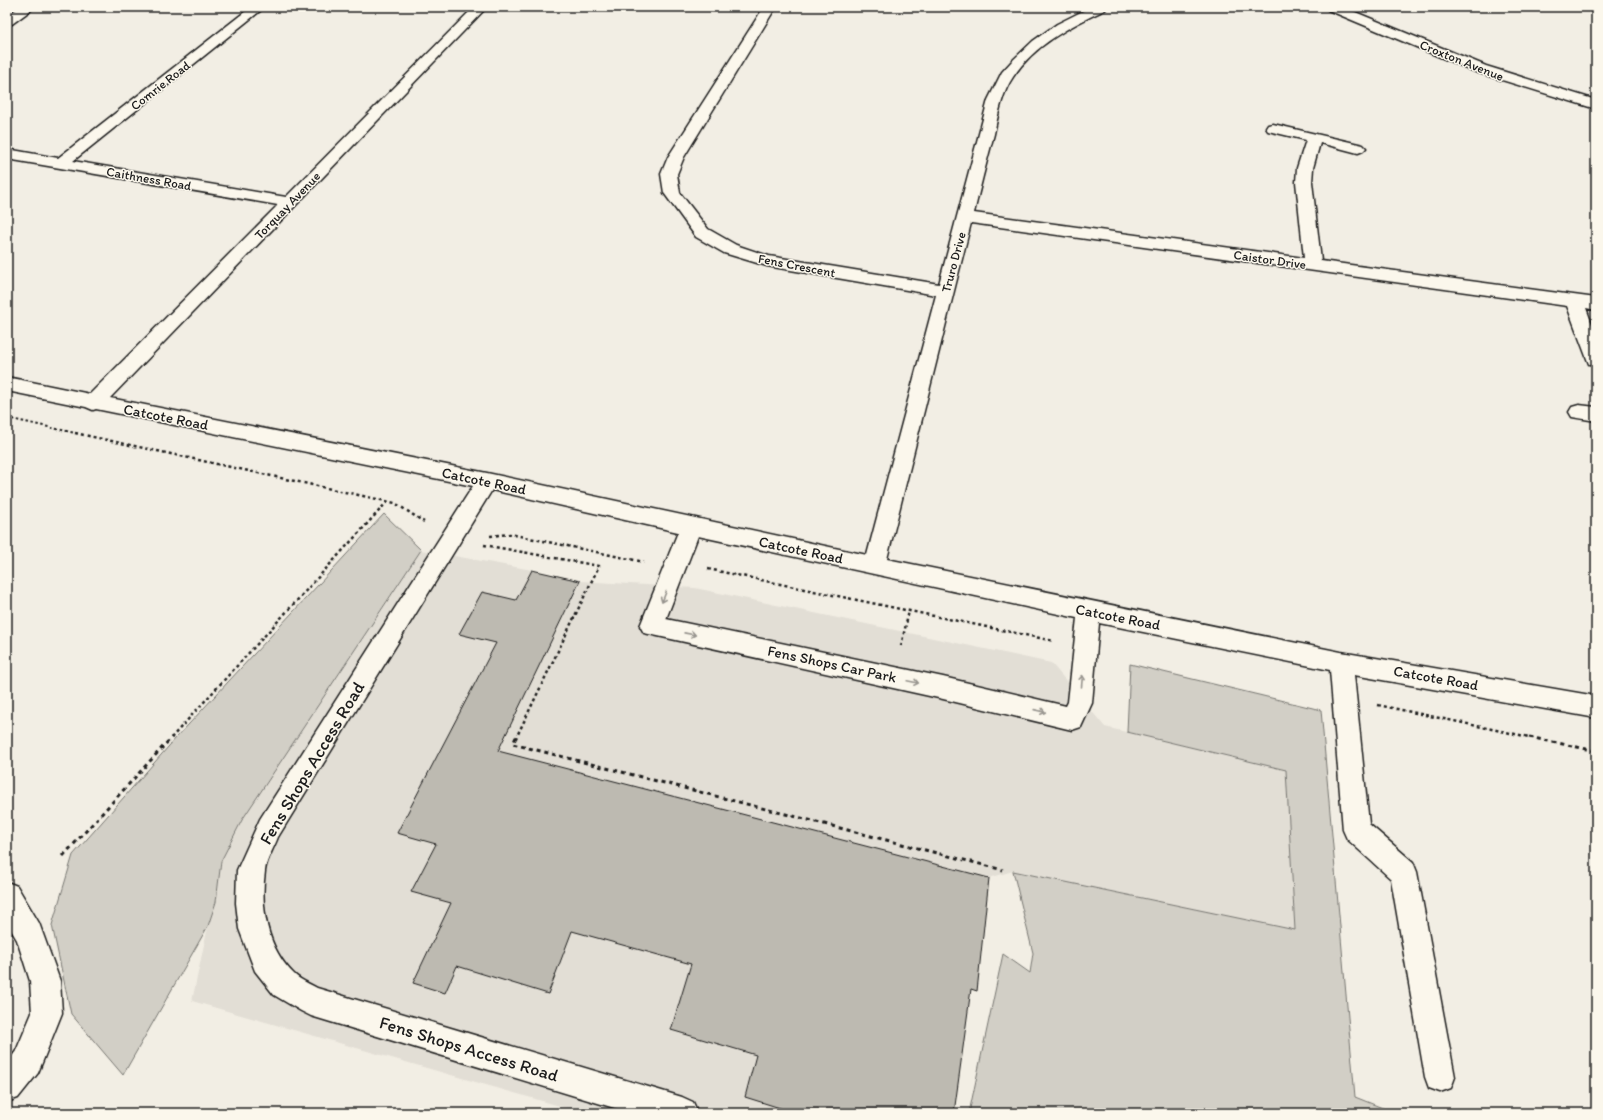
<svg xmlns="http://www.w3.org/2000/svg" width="1603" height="1120" viewBox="0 0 1603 1120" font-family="Itim,sans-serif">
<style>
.built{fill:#e2ded5}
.green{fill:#d2cfc6;stroke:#777671}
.building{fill:#bdbab1;stroke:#1c1c1c}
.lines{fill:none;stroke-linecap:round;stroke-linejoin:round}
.minor-casing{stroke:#1c1c1c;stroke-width:3}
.path-far2{stroke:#1c1c1c;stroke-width:2;stroke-dasharray:2.5 2.5;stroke-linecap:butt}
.path-far1{stroke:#1c1c1c;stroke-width:2.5;stroke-dasharray:3 3;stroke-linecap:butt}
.path{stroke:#1c1c1c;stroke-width:3;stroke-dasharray:4 4;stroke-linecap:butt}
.minor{fill:#fbf7ec;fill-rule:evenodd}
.oneway{stroke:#97948e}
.labels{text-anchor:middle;stroke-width:3;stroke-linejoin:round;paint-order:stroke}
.far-street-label{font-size:13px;fill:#1c1c1c;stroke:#fbf7ec}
.street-label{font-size:15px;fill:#1c1c1c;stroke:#fbf7ec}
.near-street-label{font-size:18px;fill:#1c1c1c;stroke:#fbf7ec}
</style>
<rect width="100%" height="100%" fill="#f2eee4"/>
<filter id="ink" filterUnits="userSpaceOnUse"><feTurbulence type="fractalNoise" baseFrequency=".025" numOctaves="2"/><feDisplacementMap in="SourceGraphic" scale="8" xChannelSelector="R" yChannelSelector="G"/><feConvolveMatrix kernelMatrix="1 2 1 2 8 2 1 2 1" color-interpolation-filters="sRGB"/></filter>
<g filter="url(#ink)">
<path class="built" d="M421,550L532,570L580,581L695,588L1051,663L1105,727L1286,770L1295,930L1013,871L989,878L977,991L858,958L825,1113H584L192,1001L208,926L216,902L221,861L242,820Z"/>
<g class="green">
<path d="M384,514L421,550L242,820L221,861L216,902L208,926L123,1075L71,1014L52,925L73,855L176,738Z"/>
<path d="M1130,664L1321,710L1355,1097L1395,1113H969L1003,954L1030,973L1033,953L1013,871L1295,930L1286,770L1127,732Z"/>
</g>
<path class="building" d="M532,570L580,581L498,751L989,878L977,991L971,989L954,1113H796L745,1097L756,1055L671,1030L691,964L572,931L548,994L457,966L445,993L413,983L451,903L411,892L436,844L397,833L496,643L459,634L482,592L516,600Z"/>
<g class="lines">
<defs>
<g id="minor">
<path d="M20,7H35L12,24L7,25V15Z"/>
<path d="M251,7H265L73,161L286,197L474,7H487L110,398L487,473L867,555L936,295L767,266L724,253L696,237L664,193L661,174L668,157L764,7H776L684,157L677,174L680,193L708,229L736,245L769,256L939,284L988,100L1002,72L1012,61L1033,41L1057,24L1091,7H1107L1105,10C1072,25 1034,45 1013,77C1002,93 998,115 994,134C987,160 980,187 974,213L1304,258L1296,182L1297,168L1306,140L1268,131L1266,128L1268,125L1273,124L1363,145L1366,148L1363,151L1358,153L1320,143L1313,168L1312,182L1321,261L1596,298V310L1586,308L1596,335V365L1589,364L1587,359L1567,306L971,223L887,559L1341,652L1596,696V718L1354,675L1369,824L1413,862L1417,872L1455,1077L1451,1088L1440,1092L1429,1088L1425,1077L1391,879L1347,839L1343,830L1330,670L1099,623L1092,703L1081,727L1072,730L943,699L644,633L640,626L678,532L492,490L278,837C274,848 266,860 265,871C260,908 267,948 294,974C300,980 310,984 317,988L682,1097L693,1102L698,1113H631L311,1016L301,1011L274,995L255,971L239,929L236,903L237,870L260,819L473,486L96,409L93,410L86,407L7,391V377L90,394L278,205L7,159V149L58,158ZM698,536L1077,618L1068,702L1066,706L943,677L666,619Z"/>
<path d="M1326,7H1343L1486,66L1596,100V109L1476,72L1328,10Z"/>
<path d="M1579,405L1596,407V421L1572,417L1569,412L1572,407Z"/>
<path d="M7,882L17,886L39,923L60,981L62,1013L38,1073L18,1098L7,1102V1063L16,1051L32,1013L30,981L17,940L7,923Z"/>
</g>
</defs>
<use href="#minor" class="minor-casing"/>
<path class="path-far2" d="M7,418L80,434"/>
<g class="path-far1">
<path d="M75,433L395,503L424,522"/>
<path d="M490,536L510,534L644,562"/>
<path d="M484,545L599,566L516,738"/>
<path d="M708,569L1054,641"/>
<path d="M901,646L909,611"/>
<path d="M1378,705L1534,738"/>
<path d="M171,738L388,501"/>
</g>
<g class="path">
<path d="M516,737L513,744L1003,870"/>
<path d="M1529,737L1596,751"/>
<path d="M63,856L172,737"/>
</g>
<use href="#minor" class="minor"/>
</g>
<defs><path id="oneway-shaft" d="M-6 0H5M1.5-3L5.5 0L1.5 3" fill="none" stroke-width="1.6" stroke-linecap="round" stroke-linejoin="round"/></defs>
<g class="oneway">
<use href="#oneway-shaft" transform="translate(664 597) rotate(112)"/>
<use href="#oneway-shaft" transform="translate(690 634) rotate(11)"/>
<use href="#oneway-shaft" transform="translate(1082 681) rotate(-85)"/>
<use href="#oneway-shaft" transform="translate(913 682) rotate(12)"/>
<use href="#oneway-shaft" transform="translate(1040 711) rotate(13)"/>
</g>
</g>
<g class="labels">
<g class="far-street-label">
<text transform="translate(1462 60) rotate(22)" y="5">Croxton Avenue</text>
<text transform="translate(160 85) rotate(-38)" y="5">Comrie Road</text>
<text transform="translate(149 178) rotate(10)" y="5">Caithness Road</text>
<text transform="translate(287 205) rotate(-46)" y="5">Torquay Avenue</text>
<text transform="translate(1270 259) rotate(8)" y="5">Caistor Drive</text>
<text transform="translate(953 262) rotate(-75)" y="5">Truro Drive</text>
<text transform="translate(797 265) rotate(11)" y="5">Fens Crescent</text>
</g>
<g class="street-label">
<text transform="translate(166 417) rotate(11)" y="5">Catcote Road</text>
<text transform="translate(484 481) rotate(12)" y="5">Catcote Road</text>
<text transform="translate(801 550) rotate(12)" y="5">Catcote Road</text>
<text transform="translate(1118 617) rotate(11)" y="5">Catcote Road</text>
<text transform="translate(832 664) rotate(12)" y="5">Fens Shops Car Park</text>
<text transform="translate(1436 678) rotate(10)" y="5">Catcote Road</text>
</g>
<g class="near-street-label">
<text transform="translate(312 763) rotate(-59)" y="6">Fens Shops Access Road</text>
<text transform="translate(469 1049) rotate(17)" y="6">Fens Shops Access Road</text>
</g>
</g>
<rect width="1603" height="1120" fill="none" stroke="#fbf7ec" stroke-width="24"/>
<rect x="12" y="12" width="1579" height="1096" fill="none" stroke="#1c1c1c" stroke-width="1.5" filter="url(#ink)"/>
</svg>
